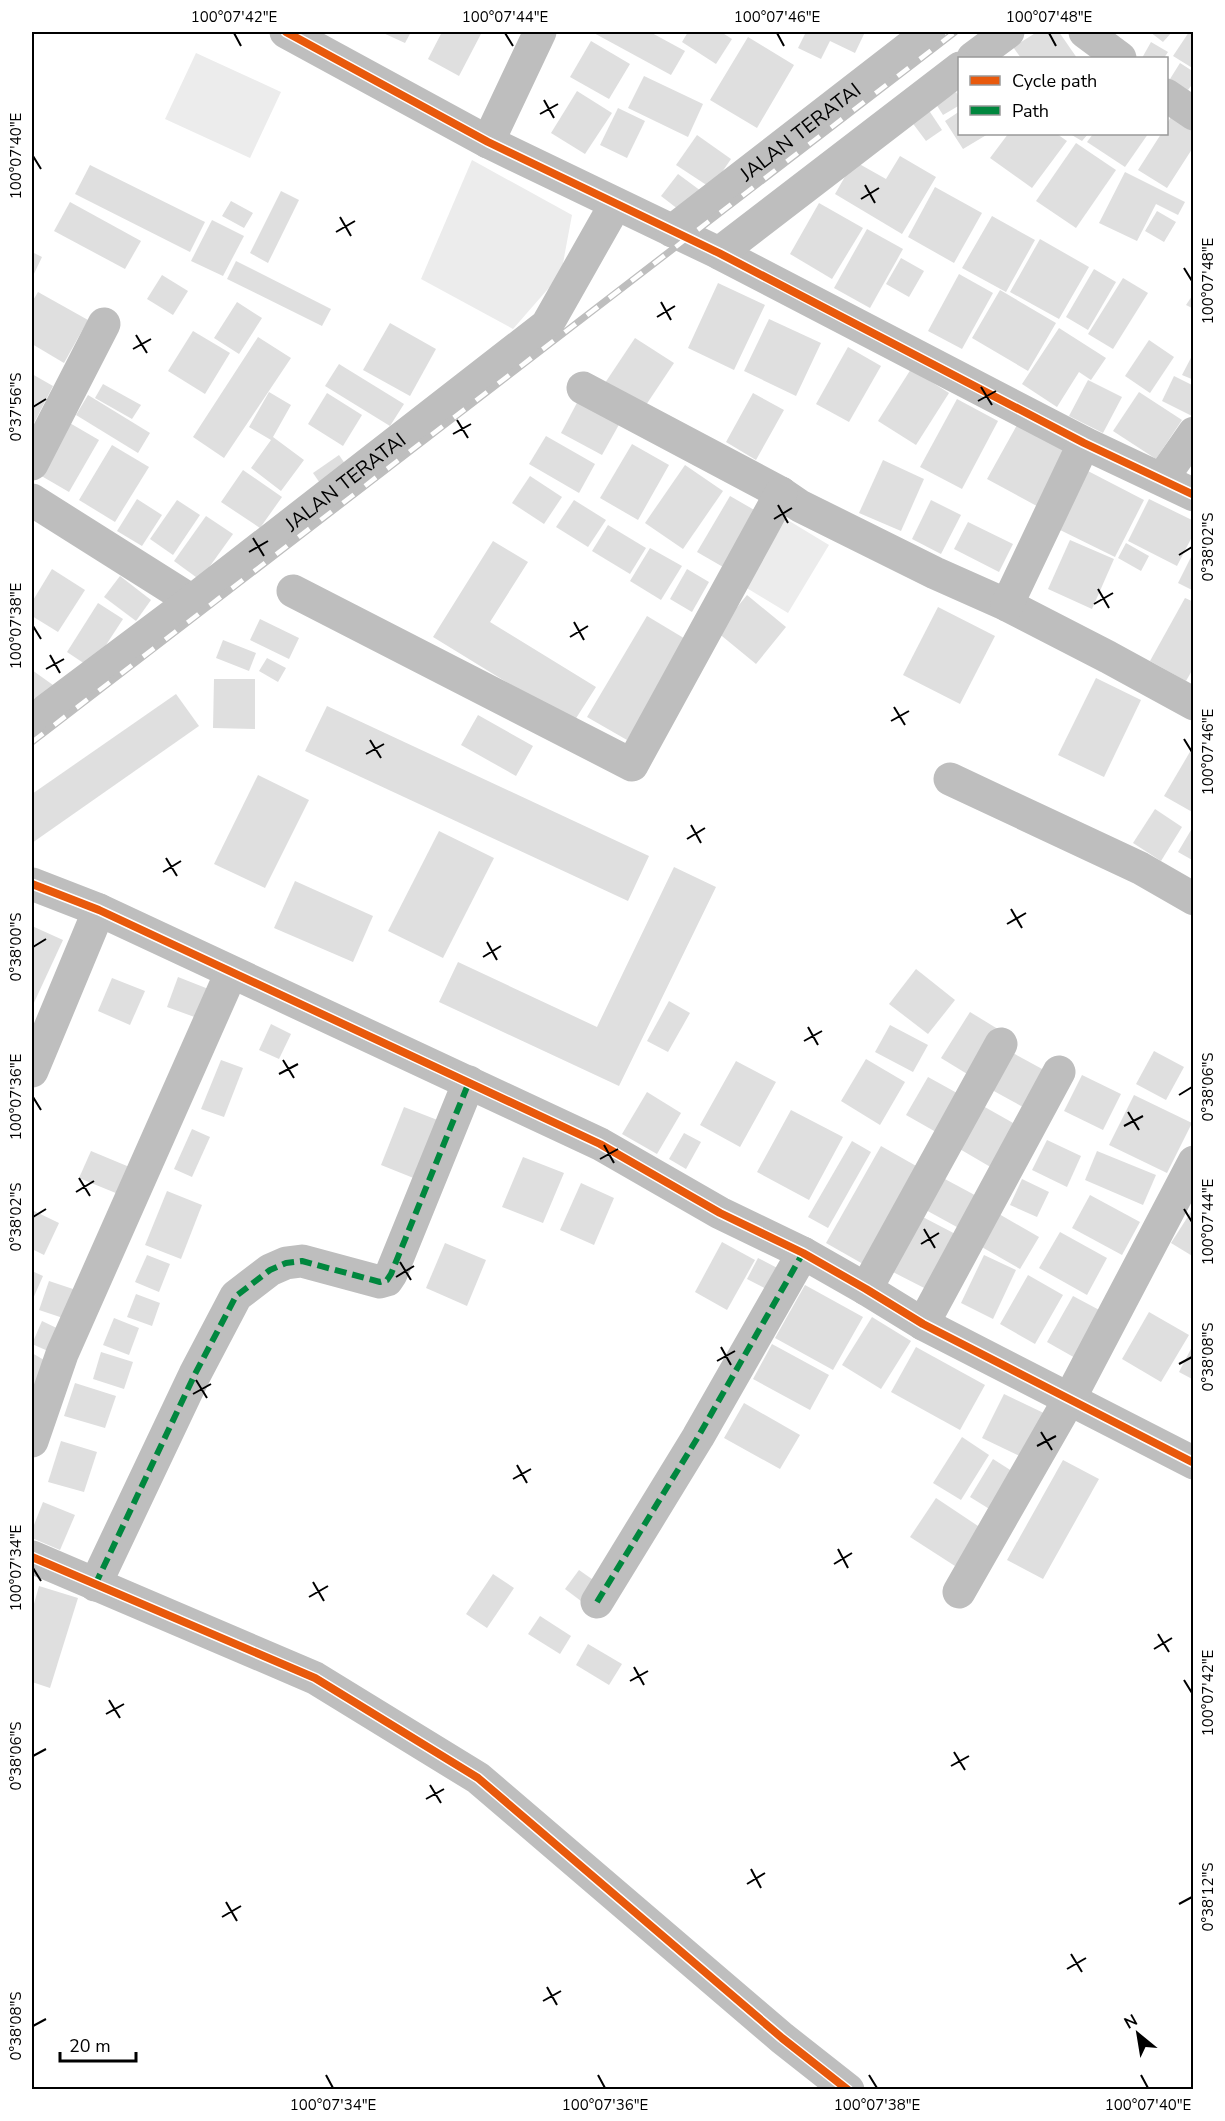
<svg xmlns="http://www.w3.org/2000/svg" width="1225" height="2121" viewBox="0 0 1225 2121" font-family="'Nunito Sans',sans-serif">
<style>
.green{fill:#ececec}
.building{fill:#dfdfdf}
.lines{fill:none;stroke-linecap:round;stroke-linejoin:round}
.minor{stroke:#bebebe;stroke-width:33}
.rail-casing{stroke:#bebebe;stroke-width:7}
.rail{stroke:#fff;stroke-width:4.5;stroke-dasharray:14;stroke-linecap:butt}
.quiet{stroke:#00873e;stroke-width:6;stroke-dasharray:12 6;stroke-linecap:butt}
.cycleway-casing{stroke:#fff;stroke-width:11}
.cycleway{stroke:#e8590c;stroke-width:8}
.ticks{fill:none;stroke:#000;stroke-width:2}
.labels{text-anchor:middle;stroke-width:5;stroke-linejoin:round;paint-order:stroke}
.street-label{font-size:20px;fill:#000;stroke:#fff}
.neatline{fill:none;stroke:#000;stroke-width:2}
.ticks-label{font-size:15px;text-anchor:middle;fill:#000}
</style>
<rect width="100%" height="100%" fill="#fff"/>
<g class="green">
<path d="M196,53L281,92L250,158L165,119Z"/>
<path d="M472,160L572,215L561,274L513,329L421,279Z"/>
<path d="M786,519L829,545L788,613L745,587Z"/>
</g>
<g class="building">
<path d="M381,32H411L405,43Z"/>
<path d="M442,32H482L459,76L428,59Z"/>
<path d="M592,32H650L685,51L671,75Z"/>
<path d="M688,32H721L732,39L716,64L682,42Z"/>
<path d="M806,32H865L855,53L830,41L821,59L798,48Z"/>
<path d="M1037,32H1059L1077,58H1021L1013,47Z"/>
<path d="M1150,32H1172L1163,42Z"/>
<path d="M1189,32H1194V69L1173,56Z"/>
<path d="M748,37L794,65L757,128L710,100Z"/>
<path d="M591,41L630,64L609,99L570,77Z"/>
<path d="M1151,42L1168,52L1164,58H1142Z"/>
<path d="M1180,63L1194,72V82L1188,90L1170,79Z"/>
<path d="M644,76L703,104L688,137L628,108Z"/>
<path d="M577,91L612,113L585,154L551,133Z"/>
<path d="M956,92L960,98V105L943,115L936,104Z"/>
<path d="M618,108L645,121L627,158L600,145Z"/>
<path d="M928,109L942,130L926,141L911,121Z"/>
<path d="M960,111V134H988L963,149L945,121Z"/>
<path d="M1172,115L1194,128V146L1167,188L1138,170L1161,134H1166V125Z"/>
<path d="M1008,134H1057L1067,141L1032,188L990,158Z"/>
<path d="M1070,134H1088L1082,141Z"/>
<path d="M1093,134H1148L1125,167L1087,142Z"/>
<path d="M697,135L731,159L711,188L676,165Z"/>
<path d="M1076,143L1116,170L1076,228L1036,201Z"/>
<path d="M900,156L936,177L902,234L835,194L854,161L886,179Z"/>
<path d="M90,165L205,222L190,252L75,194Z"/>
<path d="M1125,172L1185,202L1178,215L1156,204L1137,241L1099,223Z"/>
<path d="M678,174L701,191L683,213L661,196Z"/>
<path d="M935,187L982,213L954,263L908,237Z"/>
<path d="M281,191L299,200L268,263L250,253Z"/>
<path d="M231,201L253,213L244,228L222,216Z"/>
<path d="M70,202L141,241L125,269L54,231Z"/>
<path d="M819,203L863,228L832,279L790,254Z"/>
<path d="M1157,211L1176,222L1164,242L1145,231Z"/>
<path d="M992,216L1035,240L1006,292L962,268Z"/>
<path d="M212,220L244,236L223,276L191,261Z"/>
<path d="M867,229L903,249L870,308L834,288Z"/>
<path d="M1040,239L1089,267L1059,319L1010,292Z"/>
<path d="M32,252L42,257L32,278Z"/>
<path d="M901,258L924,271L909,297L886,284Z"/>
<path d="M236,261L331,309L322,326L227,279Z"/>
<path d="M1094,269L1116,282L1088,330L1066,317Z"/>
<path d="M959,274L993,293L962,349L928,331Z"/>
<path d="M162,275L188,291L173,315L147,299Z"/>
<path d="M1123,278L1148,293L1113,349L1088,334Z"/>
<path d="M718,283L765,305L734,370L688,348Z"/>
<path d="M1000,290L1056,323L1028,371L972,338Z"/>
<path d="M38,292L88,320L64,363L32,344V302Z"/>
<path d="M1194,293V309L1186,305Z"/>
<path d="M237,302L262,318L239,354L214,338Z"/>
<path d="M769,319L821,343L796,396L744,371Z"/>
<path d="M390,323L436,349L410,396L363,370Z"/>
<path d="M1059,328L1106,358L1091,380L1079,372L1057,407L1022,384Z"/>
<path d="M193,331L230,353L205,394L168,371Z"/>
<path d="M258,337L291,358L224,458L193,437Z"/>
<path d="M635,338L674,363L642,411L603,386Z"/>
<path d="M1149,340L1174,357L1150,393L1125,376Z"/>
<path d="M848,347L881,366L849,422L816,404Z"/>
<path d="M1194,352V380L1182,375Z"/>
<path d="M339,364L404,404L390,426L325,386Z"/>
<path d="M911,369L949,393L916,445L878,421Z"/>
<path d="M32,374L53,386L32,427Z"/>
<path d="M1174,376L1194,386V417L1162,401Z"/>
<path d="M1088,380L1122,397L1103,433L1069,416Z"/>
<path d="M103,384L141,405L132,419L95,398Z"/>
<path d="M269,392L291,405L273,437L304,460L281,491L251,468L271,440L249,427Z"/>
<path d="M1139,392L1182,420L1156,459L1113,431Z"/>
<path d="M327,393L362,415L343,446L308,424Z"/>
<path d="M753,393L784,410L756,460L726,442Z"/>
<path d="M88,395L150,433L138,453L76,415Z"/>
<path d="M579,399L621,421L602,455L561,433Z"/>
<path d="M957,399L998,421L962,489L920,467Z"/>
<path d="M68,422L99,440L69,492L38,474Z"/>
<path d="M1017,425L1076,457L1046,511L987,479Z"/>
<path d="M546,436L595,464L579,493L529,464Z"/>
<path d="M632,444L669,465L638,520L600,498Z"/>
<path d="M112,445L149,467L115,522L79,500Z"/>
<path d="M339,455L350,471L324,489L313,473Z"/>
<path d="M883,460L924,479L901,531L859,513Z"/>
<path d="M685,465L723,491L683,549L645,523Z"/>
<path d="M243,470L282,497L260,528L221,502Z"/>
<path d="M1086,470L1144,500L1115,557L1056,528Z"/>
<path d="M530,476L562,497L544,524L512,503Z"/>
<path d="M730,496L763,515L730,571L697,552Z"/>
<path d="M137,499L162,515L142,546L117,531Z"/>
<path d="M1149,499L1194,521V533L1177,566L1128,541Z"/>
<path d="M177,500L200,515L173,555L150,539Z"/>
<path d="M574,500L606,520L588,547L556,527Z"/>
<path d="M931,500L961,515L941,554L912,539Z"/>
<path d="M206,516L233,534L200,580L174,561Z"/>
<path d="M968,522L1013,544L999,572L954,549Z"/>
<path d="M608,525L646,548L630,574L592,551Z"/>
<path d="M1070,540L1114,559L1092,609L1048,589Z"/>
<path d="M493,541L528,562L490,622L596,687L573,723L433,637Z"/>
<path d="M1126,543L1149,556L1141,571L1118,558Z"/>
<path d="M650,548L682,566L661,600L630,581Z"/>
<path d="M1194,551V591L1178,583Z"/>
<path d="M52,569L85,590L58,632L32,616V602Z"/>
<path d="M687,569L709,582L692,612L670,599Z"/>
<path d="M120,576L151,600L136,621L104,597Z"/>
<path d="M747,595L786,627L756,664L717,632Z"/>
<path d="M1185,598L1194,602V667L1186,681L1150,661Z"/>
<path d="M98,603L123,619L91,668L67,652Z"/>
<path d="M938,607L995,636L960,704L903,675Z"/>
<path d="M647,616L687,640L627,740L587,717Z"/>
<path d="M260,619L299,638L289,659L250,640Z"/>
<path d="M223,640L256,653L249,671L216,658Z"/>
<path d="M267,658L286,668L278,682L259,671Z"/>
<path d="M32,670L53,685L40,702L32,696Z"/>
<path d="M1096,678L1141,700L1104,777L1058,755Z"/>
<path d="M214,679H255V729L213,728Z"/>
<path d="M176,694L199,726L32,843V794Z"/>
<path d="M327,706L649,856L628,901L305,751Z"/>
<path d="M478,715L533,746L516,776L461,745Z"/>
<path d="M1194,745V813L1164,796Z"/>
<path d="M258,775L309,800L265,888L214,864Z"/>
<path d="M1155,809L1182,827L1161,861L1133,843Z"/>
<path d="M1194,825V861L1178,852Z"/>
<path d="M439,831L494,858L443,958L388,931Z"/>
<path d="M674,867L716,887L619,1086L439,1002L458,962L597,1027Z"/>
<path d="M295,881L373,916L353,962L274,928Z"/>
<path d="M32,926L63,940L32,1007Z"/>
<path d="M916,969L955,1000L928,1034L889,1004Z"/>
<path d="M178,977L211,990L200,1019L167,1007Z"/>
<path d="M112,978L145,991L130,1025L98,1011Z"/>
<path d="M669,1001L690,1013L668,1052L647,1041Z"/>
<path d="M970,1012L1006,1034L977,1080L941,1058Z"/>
<path d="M271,1024L291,1034L279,1059L259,1050Z"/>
<path d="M890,1025L928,1045L913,1072L875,1052Z"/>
<path d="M1154,1051L1184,1067L1166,1100L1136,1084Z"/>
<path d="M1013,1053L1055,1076L1034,1113L992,1090Z"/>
<path d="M866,1059L905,1082L880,1125L841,1101Z"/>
<path d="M221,1060L243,1068L224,1117L201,1109Z"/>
<path d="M736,1061L776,1082L740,1147L700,1125Z"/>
<path d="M1082,1075L1121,1094L1103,1130L1064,1111Z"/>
<path d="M928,1077L966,1098L943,1136L906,1115Z"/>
<path d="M647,1092L681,1113L657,1154L622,1134Z"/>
<path d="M1134,1095L1192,1123L1167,1173L1109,1145Z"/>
<path d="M983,1106L1024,1129L999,1172L958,1148Z"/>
<path d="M404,1107L440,1121L416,1179L381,1165Z"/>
<path d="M791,1110L843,1137L809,1200L757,1172Z"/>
<path d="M192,1129L210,1137L192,1177L174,1169Z"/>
<path d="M684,1133L701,1142L686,1169L669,1159Z"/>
<path d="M1047,1140L1081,1156L1067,1187L1032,1170Z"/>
<path d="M852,1141L871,1152L828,1228L808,1217Z"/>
<path d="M881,1146L925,1171L870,1268L826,1243Z"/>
<path d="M91,1151L139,1171L128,1198L79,1178Z"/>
<path d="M1097,1151L1156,1175L1143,1205L1085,1180Z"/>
<path d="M523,1157L564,1173L543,1223L502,1207Z"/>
<path d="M943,1178L984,1200L966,1232L924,1209Z"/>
<path d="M1022,1179L1049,1192L1037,1217L1010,1205Z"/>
<path d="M581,1183L614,1198L594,1245L560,1230Z"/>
<path d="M167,1191L202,1205L181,1259L145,1245Z"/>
<path d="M1090,1195L1140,1222L1122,1255L1072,1228Z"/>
<path d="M1194,1207V1257L1171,1243Z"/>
<path d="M32,1210L59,1223L44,1255L32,1249Z"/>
<path d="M999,1214L1039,1237L1020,1269L980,1246Z"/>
<path d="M919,1215L963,1238L934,1293L889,1270Z"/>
<path d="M1060,1232L1107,1258L1087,1295L1039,1268Z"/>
<path d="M722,1242L755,1260L727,1310L695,1292Z"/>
<path d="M445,1243L486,1260L467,1306L426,1288Z"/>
<path d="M147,1255L170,1264L159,1292L135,1282Z"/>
<path d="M984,1255L1016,1270L993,1319L961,1303Z"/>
<path d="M758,1258L785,1272L774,1293L747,1279Z"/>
<path d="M32,1271L43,1276L32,1301Z"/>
<path d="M1028,1275L1063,1295L1035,1344L1000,1324Z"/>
<path d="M49,1281L79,1291L69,1320L39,1310Z"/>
<path d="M805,1285L863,1317L833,1370L775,1338Z"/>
<path d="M136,1294L160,1303L152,1326L127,1317Z"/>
<path d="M1073,1296L1103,1312L1077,1359L1047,1342Z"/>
<path d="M1149,1312L1189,1335L1161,1382L1122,1359Z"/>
<path d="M872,1317L911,1341L881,1389L842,1365Z"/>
<path d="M114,1318L139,1328L129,1355L103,1345Z"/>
<path d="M42,1321L67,1333L57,1355L32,1344Z"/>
<path d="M1194,1343V1380L1179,1372Z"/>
<path d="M772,1344L829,1375L810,1410L753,1379Z"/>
<path d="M916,1347L985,1385L960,1430L891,1392Z"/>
<path d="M101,1352L133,1362L124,1389L93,1379Z"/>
<path d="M32,1353L56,1367L32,1396Z"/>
<path d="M75,1383L116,1396L105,1428L64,1416Z"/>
<path d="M1004,1394L1052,1417L1030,1461L982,1438Z"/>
<path d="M744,1403L800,1435L780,1469L724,1438Z"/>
<path d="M962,1437L989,1455L961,1500L933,1483Z"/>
<path d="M61,1441L97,1452L84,1492L48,1482Z"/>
<path d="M993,1459L1015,1473L991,1510L970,1497Z"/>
<path d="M1063,1460L1099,1479L1043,1579L1007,1560Z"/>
<path d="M936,1498L981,1528L955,1566L910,1537Z"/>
<path d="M43,1502L75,1515L60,1550L32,1538V1530Z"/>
<path d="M579,1570L599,1584L585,1604L565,1589Z"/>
<path d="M493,1574L514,1588L487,1628L466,1614Z"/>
<path d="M39,1586L78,1598L50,1688L32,1682V1611Z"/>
<path d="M540,1616L571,1636L560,1654L528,1634Z"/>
<path d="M588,1644L622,1664L609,1685L576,1665Z"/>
</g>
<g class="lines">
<g class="minor">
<path d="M286,32L488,142L719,253L1084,443L1194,495"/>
<path d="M1085,32L1120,58"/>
<path d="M973,58L1008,32"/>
<path d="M1166,95L1194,114"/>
<path d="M488,142L540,32"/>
<path id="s1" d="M672,231L929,32"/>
<path d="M719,253L960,68"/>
<path d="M583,388L781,493L800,506L935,573L1007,605L1108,657L1194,704"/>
<path d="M32,464L104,324"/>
<path d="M1162,479L1194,433"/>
<path d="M32,500L192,601"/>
<path d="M293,591L632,765L781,493"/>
<path d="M1007,605L1084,443"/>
<path id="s2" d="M32,721L192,601L547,325L615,205"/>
<path d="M950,779L1140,868L1194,899"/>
<path d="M32,884L99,910L600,1144L720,1213L803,1253L866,1289L923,1324L1194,1463"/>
<path d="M32,1071L99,910"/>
<path d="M866,1289L1001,1044"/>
<path d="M923,1324L1059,1072"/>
<path d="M32,1441L62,1354L231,973"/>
<path d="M32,1557L315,1678L478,1778L782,2038L848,2090"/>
<path d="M95,1585L195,1374L236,1296L270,1270L286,1263L302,1261L380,1282L387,1280L391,1274L469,1082"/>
<path d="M959,1592L1070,1398L1194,1162"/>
<path d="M597,1602L698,1437L803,1253"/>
</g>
<defs>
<path id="rail" d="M32,742L955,32"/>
</defs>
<use href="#rail" class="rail-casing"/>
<use href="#rail" class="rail"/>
<g class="quiet">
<path d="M95,1585L195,1374L236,1296L270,1270L286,1263L302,1261L380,1282L387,1280L391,1274L469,1082"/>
<path d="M597,1602L698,1437L803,1253"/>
</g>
<defs>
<g id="cycleway">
<path d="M286,32L488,142L719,253L1084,443L1194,495"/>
<path d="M32,884L99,910L600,1144L720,1213L803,1253L866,1289L923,1324L1194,1463"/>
<path d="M32,1557L315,1678L478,1778L782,2038L848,2090"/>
</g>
</defs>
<use href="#cycleway" class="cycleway-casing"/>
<use href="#cycleway" class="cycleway"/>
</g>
<path class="ticks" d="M234,33L241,46M505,33L513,46M777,33L784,46M1049,33L1056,46M544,100L554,118M540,114L558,104M33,156L41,169M865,185L875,203M861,199L879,188M340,217L351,236M336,232L355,221M1184,268L1192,281M661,302L671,320M657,317L675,306M136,335L147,353M133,349L151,339M981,387L992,405M978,401L996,391M33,407L46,399M457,420L468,438M453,434L471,424M778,505L788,523M774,519L792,508M253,538L264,556M249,552L268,541M1179,555L1192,547M1098,589L1109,608M1094,604L1113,593M574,622L584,640M33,626L41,639M570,637L588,626M50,655L60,673M46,669L64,659M894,707L905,725M891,721L909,711M1184,739L1192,752M370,740L381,758M366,754L384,744M691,825L701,843M687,839L705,828M166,858L177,876M163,872L181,861M1011,909L1022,928M1007,924L1026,913M487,942L497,960M33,947L46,939M483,957L501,946M808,1027L818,1045M804,1041L822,1031M283,1060L294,1078M279,1074L298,1064M1179,1095L1192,1087M33,1097L41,1110M1128,1112L1139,1130M1124,1126L1143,1116M604,1145L614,1163M600,1159L618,1149M79,1178L90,1196M76,1192L94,1181M1184,1209L1192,1222M33,1217L46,1209M924,1229L935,1248M921,1244L939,1233M400,1262L411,1280M396,1277L414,1266M721,1347L731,1365M717,1361L735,1351M1179,1364L1192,1357M196,1380L207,1398M193,1394L211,1384M1041,1432L1052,1450M1037,1446L1056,1436M517,1465L527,1483M513,1479L531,1469M838,1549L848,1568M834,1564L852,1553M33,1568L41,1581M313,1582L324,1601M309,1597L328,1586M1158,1634L1169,1652M1154,1649L1172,1638M634,1667L644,1685M1184,1680L1192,1693M630,1681L648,1671M109,1700L120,1718M106,1714L124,1704M954,1752L965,1770M33,1756L46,1749M951,1766L969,1756M430,1785L441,1803M426,1799L444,1789M751,1869L761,1888M747,1884L765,1873M226,1902L237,1921M1179,1904L1192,1897M222,1917L241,1906M1071,1954L1082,1972M1067,1969L1086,1958M547,1987L557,2005M543,2001L561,1991M33,2026L46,2019M326,2075L333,2088M598,2075L605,2088M869,2075L877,2088M1141,2075L1148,2088"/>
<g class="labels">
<g class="street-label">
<text dy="7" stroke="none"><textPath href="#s1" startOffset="162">JALAN TERATAI</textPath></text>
<text dy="7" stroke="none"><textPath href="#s2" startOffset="394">JALAN TERATAI</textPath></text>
</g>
</g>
<rect width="1225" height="2121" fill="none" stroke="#ffffff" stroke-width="66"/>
<rect x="958" y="57" width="210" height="78" fill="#ffffff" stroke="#999999" stroke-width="1.5"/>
<rect x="970" y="76" width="30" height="9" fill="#e8590c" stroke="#999999" stroke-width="1.5"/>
<text x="1012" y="87" font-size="18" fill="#000000">Cycle path</text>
<rect x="970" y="106" width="30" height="9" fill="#00873e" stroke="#999999" stroke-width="1.5"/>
<text x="1012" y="117" font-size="18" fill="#000000">Path</text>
<g transform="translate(1138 2034) rotate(330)" stroke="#ffffff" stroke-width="4.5" paint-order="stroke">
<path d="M0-4.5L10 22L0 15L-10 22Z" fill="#000000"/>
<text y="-9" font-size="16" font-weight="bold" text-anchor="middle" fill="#000000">N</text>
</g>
<path d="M60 2052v9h76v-9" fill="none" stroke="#000000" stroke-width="3"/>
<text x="69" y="2052" font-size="18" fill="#000000" stroke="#ffffff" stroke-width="4.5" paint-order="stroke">20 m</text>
<rect x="33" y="33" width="1159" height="2055" class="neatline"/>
<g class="ticks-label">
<text x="234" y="22">100°07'42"E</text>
<text x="505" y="22">100°07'44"E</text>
<text x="777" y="22">100°07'46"E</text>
<text x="1049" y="22">100°07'48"E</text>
<text transform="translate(16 156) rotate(-90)" y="5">100°07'40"E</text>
<text transform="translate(1208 281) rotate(-90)" y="5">100°07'48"E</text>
<text transform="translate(16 407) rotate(-90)" y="5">0°37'56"S</text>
<text transform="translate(1208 547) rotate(-90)" y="5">0°38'02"S</text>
<text transform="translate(16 626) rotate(-90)" y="5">100°07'38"E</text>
<text transform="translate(1208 752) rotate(-90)" y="5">100°07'46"E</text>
<text transform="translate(16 947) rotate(-90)" y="5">0°38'00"S</text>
<text transform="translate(1208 1087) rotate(-90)" y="5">0°38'06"S</text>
<text transform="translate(16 1097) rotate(-90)" y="5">100°07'36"E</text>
<text transform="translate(16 1217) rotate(-90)" y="5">0°38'02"S</text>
<text transform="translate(1208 1222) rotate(-90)" y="5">100°07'44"E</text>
<text transform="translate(1208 1357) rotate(-90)" y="5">0°38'08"S</text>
<text transform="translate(16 1568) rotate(-90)" y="5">100°07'34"E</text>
<text transform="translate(1208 1693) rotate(-90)" y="5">100°07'42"E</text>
<text transform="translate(16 1756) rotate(-90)" y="5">0°38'06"S</text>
<text transform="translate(1208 1897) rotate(-90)" y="5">0°38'12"S</text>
<text transform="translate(16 2026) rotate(-90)" y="5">0°38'08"S</text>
<text x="333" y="2110">100°07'34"E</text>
<text x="605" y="2110">100°07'36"E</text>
<text x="877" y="2110">100°07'38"E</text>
<text x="1148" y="2110">100°07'40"E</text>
</g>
</svg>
